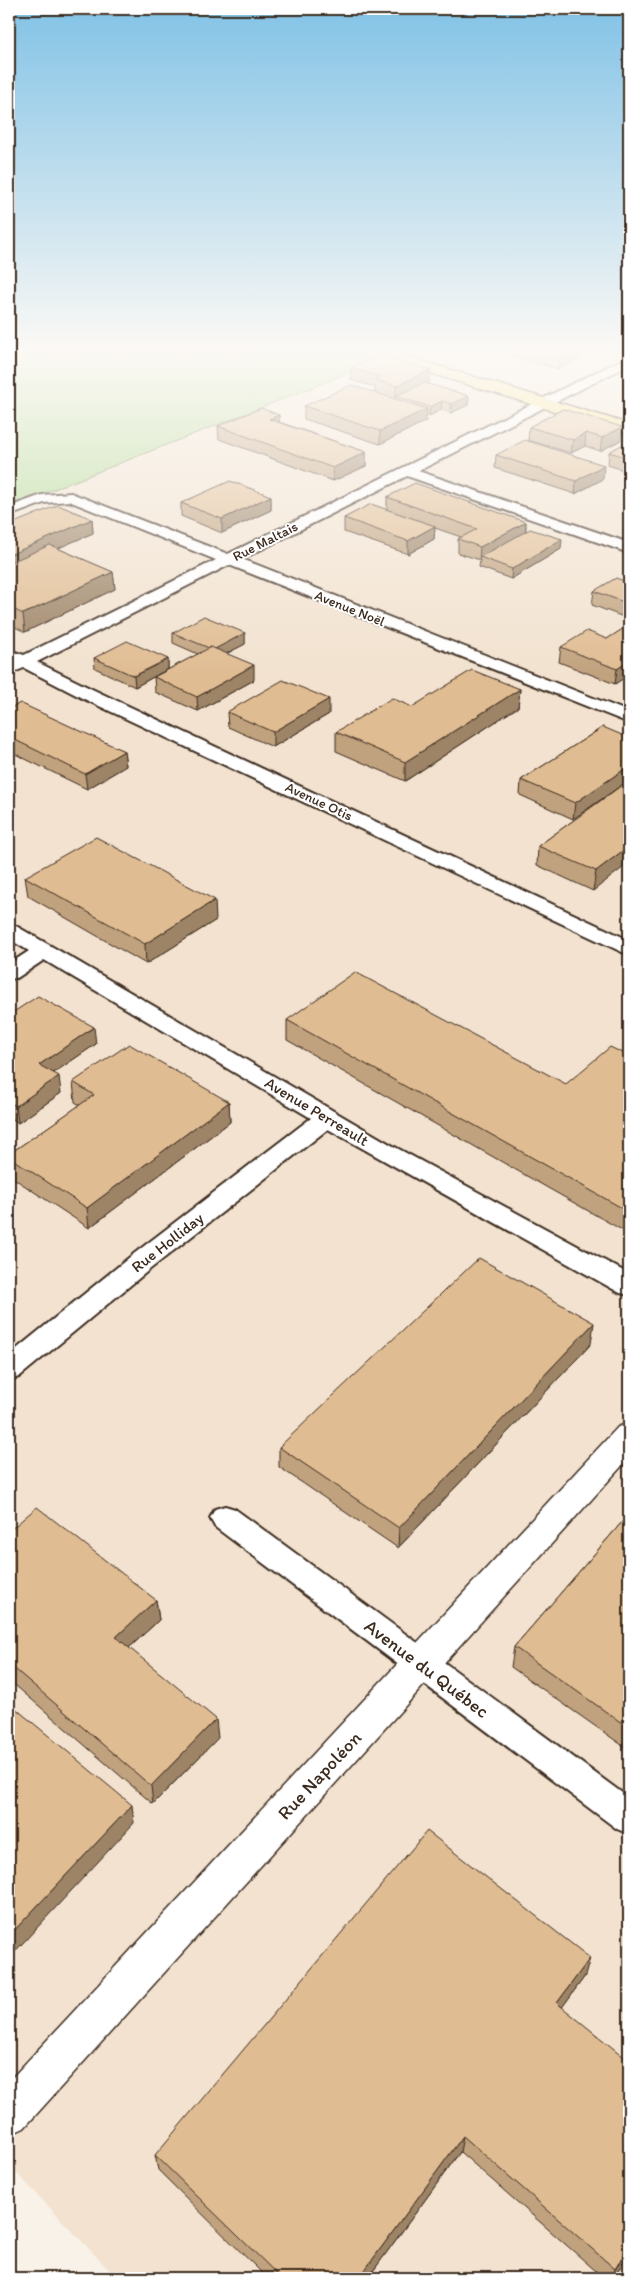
<svg xmlns="http://www.w3.org/2000/svg" width="638" height="2287" viewBox="0 0 638 2287" font-family="Itim,sans-serif">
<style>
.built{fill:#f2e2cf}
.green{fill:#b2d995;stroke:#76825a}
.lines{fill:none;stroke-linecap:round;stroke-linejoin:round}
.street-casing{stroke:#3b2a1e;stroke-width:4}
.secondary-casing{stroke:#3b2a1e;stroke-width:3}
.highway-casing{stroke:#3b2a1e;stroke-width:3}
.street{fill:#fff;fill-rule:evenodd}
.secondary{fill:#fff;fill-rule:evenodd}
.highway{fill:#f9e181;fill-rule:evenodd}
.wall{fill:#c1a27e;stroke:#3b2a1e}
.shaded-wall{fill:#9d8466;stroke:#3b2a1e}
.building{fill:#e0bc92;stroke:#3b2a1e}
.labels{text-anchor:middle;stroke-width:4;stroke-linejoin:round;paint-order:stroke}
.far-street-label{font-size:14px;fill:#3b2a1e;stroke:#fff}
.street-label{font-size:16px;fill:#3b2a1e;stroke:#fff}
.near-street-label{font-size:19px;fill:#3b2a1e;stroke:#fff}
</style>
<rect width="100%" height="100%" fill="#f9f2e9"/>
<filter id="ink" filterUnits="userSpaceOnUse"><feTurbulence type="fractalNoise" baseFrequency=".02" numOctaves="2"/><feDisplacementMap in="SourceGraphic" scale="10" xChannelSelector="R" yChannelSelector="G"/><feConvolveMatrix kernelMatrix="1 2 1 2 8 2 1 2 1" color-interpolation-filters="sRGB"/></filter>
<g filter="url(#ink)">
<path class="built" d="M396,354H629V2278H117L9,2165V507Z"/>
<path class="green" d="M9,354H382L389,357L9,507Z"/>
<g class="lines">
<defs>
<g id="street">
<path d="M629,356V365L418,471L629,543V553L407,476L242,559L629,712V723L229,565L37,662L94,690L629,940V954L622,952L82,698L24,668L9,674V663L11,661L9,660V653L15,652L24,655L216,560L69,501L44,503L9,516V507L42,495L71,493L228,554Z"/>
<path d="M9,924L16,926L51,946L395,1147L629,1274V1295L620,1293L328,1129L149,1270L19,1377L9,1380V1355L131,1256L311,1118L44,960L17,978L9,979V964L29,951L9,939Z"/>
<path d="M225,1506L235,1509L629,1798V1834L617,1829L215,1527L210,1518L215,1509Z"/>
</g>
<path id="secondary" d="M629,1423V1458L24,2128L9,2135V2081L618,1427Z"/>
<path id="highway" d="M375,354H399L629,424V434L377,357Z"/>
</defs>
<use href="#street" class="street-casing"/>
<use href="#secondary" class="secondary-casing"/>
<use href="#highway" class="highway-casing"/>
<use href="#street" class="street"/>
<use href="#secondary" class="secondary"/>
<use href="#highway" class="highway"/>
</g>
<g class="wall">
<path d="M582,354L581,357L558,369L508,355Z"/>
<path d="M351,368L429,383L427,384L469,396L468,405L451,413L441,410L429,416L427,415L426,421L380,444L304,419V406L375,392V387L351,380Z"/>
<path d="M563,409L621,440L600,451L585,446L571,453L528,440L529,427Z"/>
<path d="M279,415V422L366,452V466L333,481L219,439L218,426Z"/>
<path d="M629,441V472L608,465L609,452Z"/>
<path d="M496,455L603,479L575,494L495,468Z"/>
<path d="M271,496V510L222,533L181,516V503Z"/>
<path d="M387,497L526,522V531L561,549L511,579L479,567L480,560L458,553V539L461,537L435,528L434,539L408,554L344,532V518L387,509Z"/>
<path d="M92,519L93,533L57,548L113,572L115,589L25,632L9,624V525Z"/>
<path d="M629,583V619L592,605L594,591Z"/>
<path d="M629,625L615,684L559,662L561,647L607,639Z"/>
<path d="M173,633H245V644L226,654L254,680L198,711L155,692L154,677L198,654L173,643Z"/>
<path d="M94,658L168,659V669L135,687L95,668Z"/>
<path d="M520,689L518,707L405,781L336,751V732L412,707Z"/>
<path d="M9,709L124,751L126,766L87,789L9,751Z"/>
<path d="M227,712L329,714L273,747L228,727Z"/>
<path d="M603,727L573,819L520,795L521,780Z"/>
<path d="M629,780L593,891L537,865L538,846Z"/>
<path d="M25,877L216,920L146,964L28,896Z"/>
<path d="M9,1015L96,1044L53,1073L61,1093L18,1123L9,1116Z"/>
<path d="M287,1020L566,1084L629,1056V1234L287,1040Z"/>
<path d="M73,1082L229,1102L230,1122L89,1228L10,1176L9,1167V1154L80,1105L75,1102Z"/>
<path d="M591,1344L398,1548L279,1467V1447Z"/>
<path d="M629,1514V1750L511,1667L514,1647Z"/>
<path d="M9,1531L156,1600L159,1620L129,1648L218,1738L153,1804L9,1680Z"/>
<path d="M585,1976L562,2007L629,2253L613,2278H604L460,2152L368,2278H267L158,2170L155,2155Z"/>
</g>
<g class="shaded-wall">
<path d="M564,354H582L581,357L558,369L559,357Z"/>
<path d="M430,370L429,383L398,397L395,396V399L396,386Z"/>
<path d="M469,396L468,405L451,413V404Z"/>
<path d="M442,401L441,410L429,416L430,407Z"/>
<path d="M427,409L426,421L380,444V431Z"/>
<path d="M279,415V427L269,419Z"/>
<path d="M622,427L621,440L600,451L602,438Z"/>
<path d="M586,433L585,446L571,453L573,440Z"/>
<path d="M366,452V466L333,481V468Z"/>
<path d="M604,465L603,479L575,494L576,481Z"/>
<path d="M271,496V510L222,533V519Z"/>
<path d="M92,519L93,533L9,570V555Z"/>
<path d="M526,522L525,536L480,557L479,561L480,547Z"/>
<path d="M435,526L434,539L408,554V541Z"/>
<path d="M562,539L561,549L511,579L512,569Z"/>
<path d="M113,572L115,589L25,632L23,614Z"/>
<path d="M245,633V644L214,660L213,650Z"/>
<path d="M168,659V669L135,687L134,676Z"/>
<path d="M629,661V675L615,684L617,669Z"/>
<path d="M254,665V680L198,711L197,697Z"/>
<path d="M520,689L518,707L405,781V762Z"/>
<path d="M329,699V714L273,747V732Z"/>
<path d="M124,751L126,766L87,789L85,774Z"/>
<path d="M629,766V780L573,819L575,803Z"/>
<path d="M629,846V863L593,891L596,871Z"/>
<path d="M215,900L216,920L146,964L145,944Z"/>
<path d="M94,1027L96,1044L42,1081L39,1065Z"/>
<path d="M59,1076L61,1093L18,1123L16,1106Z"/>
<path d="M229,1102L230,1122L89,1228L87,1208Z"/>
<path d="M594,1323L591,1344L398,1548L399,1528Z"/>
<path d="M156,1600L159,1620L119,1657L116,1637Z"/>
<path d="M216,1719L218,1738L153,1804L151,1786Z"/>
<path d="M132,1805L134,1823L9,1958V1936Z"/>
<path d="M590,1958L585,1976L553,2020L557,2003Z"/>
<path d="M463,2136L460,2152L368,2278H359Z"/>
<path d="M629,2247V2253L613,2278H612L615,2269Z"/>
</g>
<g class="building">
<path d="M552,354H564L559,357Z"/>
<path d="M379,355L430,370L396,386L375,380L381,377L351,368Z"/>
<path d="M425,383L469,396L451,404L442,401L430,407L395,396Z"/>
<path d="M351,385L427,409L380,431L304,406Z"/>
<path d="M261,408L279,415L269,419L366,452L333,468L218,426Z"/>
<path d="M563,409L622,427L602,438L586,433L573,440L529,427Z"/>
<path d="M525,440L604,465L576,481L496,455Z"/>
<path d="M629,441V458L609,452Z"/>
<path d="M230,481L271,496L222,519L181,503Z"/>
<path d="M415,483L526,522L480,547L458,539L477,529L387,497Z"/>
<path d="M371,504L435,526L408,541L344,518Z"/>
<path d="M58,505L92,519L9,555V525Z"/>
<path d="M530,529L562,539L512,569L480,557Z"/>
<path d="M50,545L113,572L23,614L9,607V563Z"/>
<path d="M616,578L629,583V604L594,591Z"/>
<path d="M204,616L245,633L215,649L211,647L209,648L173,633Z"/>
<path d="M629,625V661L617,669L561,647L587,631L607,639Z"/>
<path d="M127,641L168,659L134,676L94,658Z"/>
<path d="M211,647L254,665L197,697L154,677Z"/>
<path d="M472,670L520,689L405,762L336,732L392,698L412,707Z"/>
<path d="M283,680L329,699L273,732L227,712Z"/>
<path d="M20,703L124,751L85,774L9,737V709Z"/>
<path d="M603,727L629,738V766L575,803L521,780Z"/>
<path d="M629,780V846L596,871L538,846Z"/>
<path d="M96,837L215,900L145,944L25,877Z"/>
<path d="M355,972L566,1084L610,1047L629,1056V1212L287,1020Z"/>
<path d="M38,996L94,1027L39,1065L59,1076L16,1106L9,1102V1015Z"/>
<path d="M129,1044L229,1102L87,1208L9,1157V1154L94,1095L73,1082Z"/>
<path d="M479,1258L594,1323L399,1528L279,1447Z"/>
<path d="M37,1507L156,1600L116,1637L216,1719L151,1786L9,1664V1531Z"/>
<path d="M629,1514V1728L514,1647Z"/>
<path d="M9,1703L132,1805L9,1936Z"/>
<path d="M427,1831L590,1958L557,2003L629,2061V2247L615,2269L463,2136L359,2278H281L155,2155Z"/>
</g>
</g>
<linearGradient id="sky" x2="0" y2="1"><stop stop-color="#81c2e6"/><stop offset="0.52" stop-color="#fcf9f5"/><stop offset="1" stop-color="#fcf9f5" stop-opacity="0"/></linearGradient>
<rect width="638" height="675" fill="url(#sky)"/>
<g class="labels">
<g class="far-street-label">
<text transform="translate(265 541) rotate(-27)" y="5">Rue Maltais</text>
<text transform="translate(350 608) rotate(22)" y="5">Avenue Noël</text>
<text transform="translate(319 801) rotate(25)" y="5">Avenue Otis</text>
</g>
<g class="street-label">
<text transform="translate(317 1111) rotate(31)" y="6">Avenue Perreault</text>
<text transform="translate(167 1242) rotate(-38)" y="6">Rue Holliday</text>
</g>
<g class="near-street-label">
<text transform="translate(427 1668) rotate(37)" y="7">Avenue du Québec</text>
<text transform="translate(319 1775) rotate(-47)" y="7">Rue Napoléon</text>
</g>
</g>
<rect width="638" height="2287" fill="none" stroke="#fff" stroke-width="30"/>
<rect x="15" y="15" width="608" height="2257" fill="none" stroke="#3b2a1e" stroke-width="2" filter="url(#ink)"/>
</svg>
